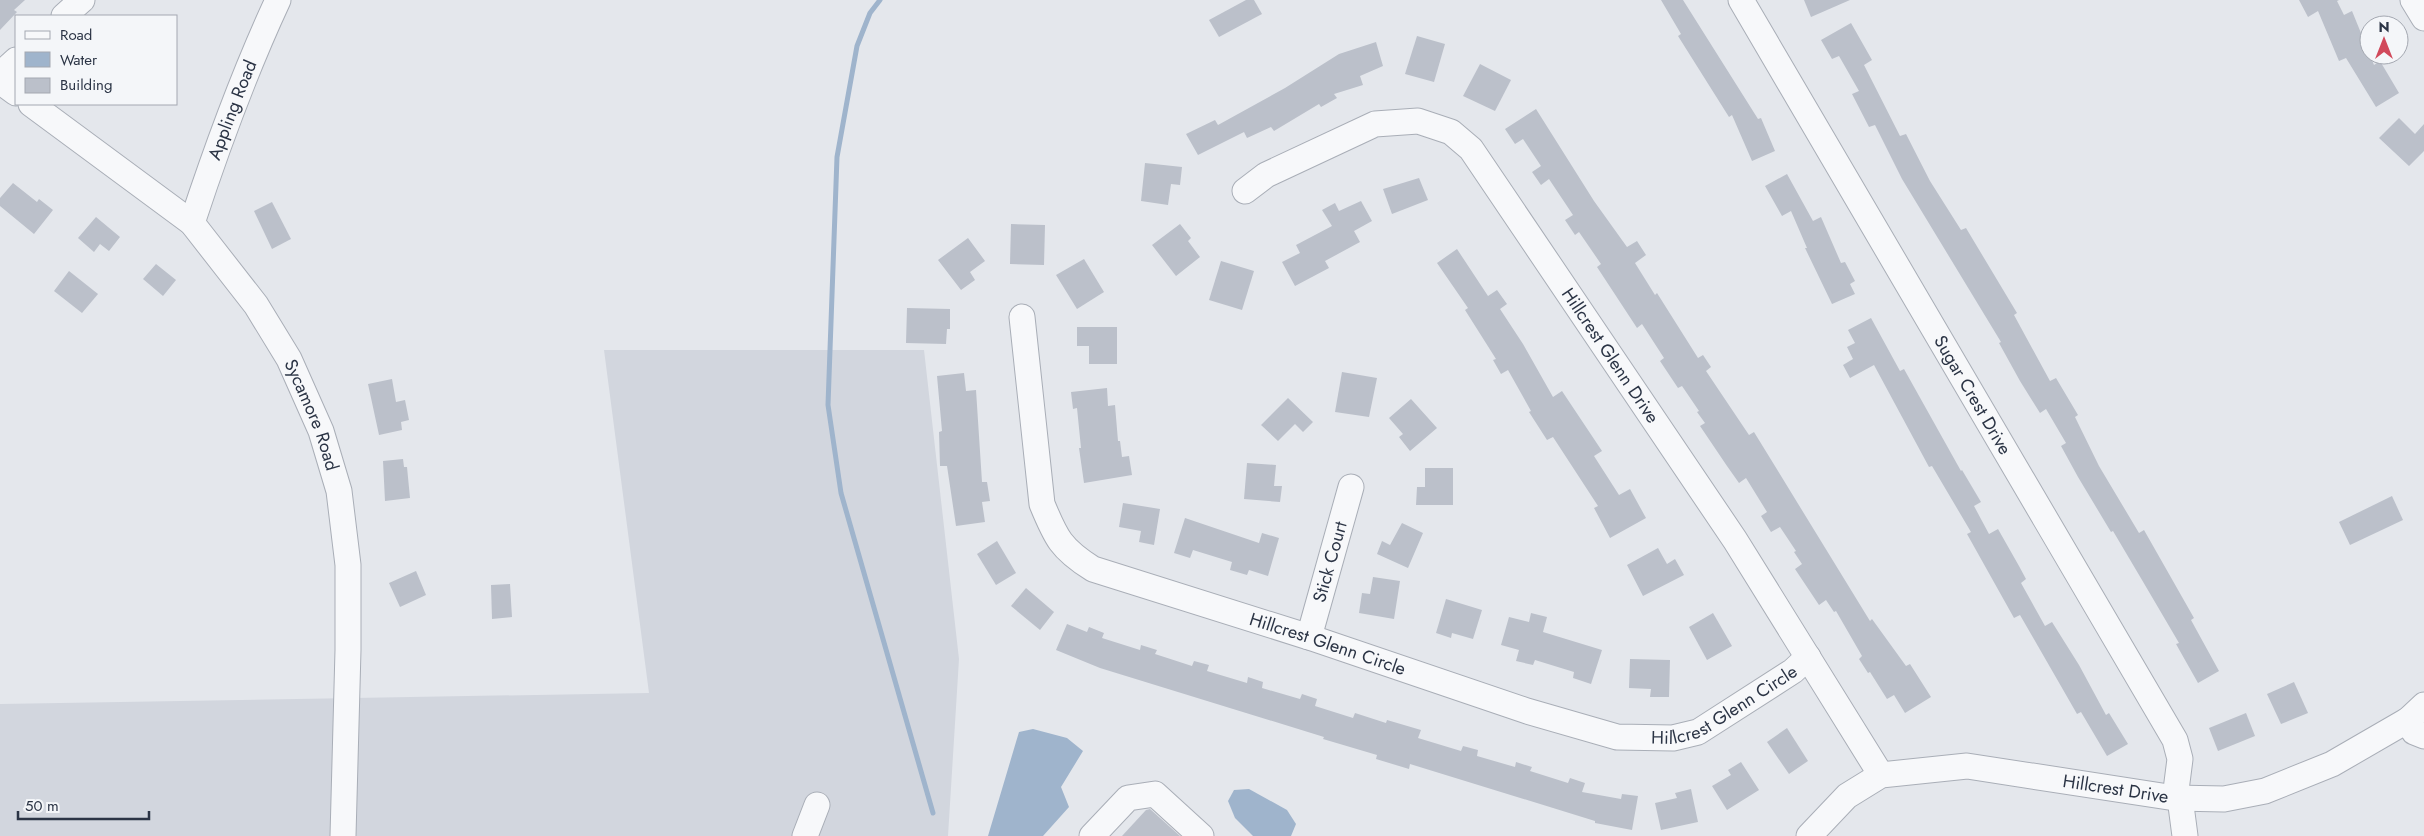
<svg xmlns="http://www.w3.org/2000/svg" width="2424" height="836" viewBox="0 0 2424 836" font-family="Jost,sans-serif">
<style>
.built{fill:#d2d6de}
.water{fill:#9fb4cc}
.lines{fill:none;stroke-linecap:round;stroke-linejoin:round}
.stream{stroke:#9fb4cc;stroke-width:5}
.building{fill:#bbc0ca}
.minor-casing{stroke:#a9aeb7;stroke-width:27}
.minor{stroke:#f7f8fa;stroke-width:25}
.labels{text-anchor:middle;stroke-width:4;stroke-linejoin:round;paint-order:stroke}
.street-label{font-size:18px;fill:#2b3445;stroke:#f4f6f9}
</style>
<rect width="100%" height="100%" fill="#e4e7ec"/>
<path class="built" d="M604,350H924L959,659L948,836H0V704L649,693Z"/>
<g class="water">
<path d="M1033,729L1067,738L1083,751L1061,787L1069,807L1043,836H988L1019,732Z"/>
<path d="M1249,789L1287,810L1296,824L1291,836H1253L1235,818L1228,801L1234,790Z"/>
</g>
<g class="lines">
<path class="stream" d="M880,0L870,13L857,46L837,157L828,405L841,493L933,813"/>
</g>
<g class="building">
<path d="M0,0H25L14,10L17,12L0,30Z"/>
<path d="M1246,0H1254L1262,14L1219,37L1209,20Z"/>
<path d="M1661,0H1683L1758,119L1761,118L1775,151L1752,161L1732,115L1729,117L1678,36L1681,34Z"/>
<path d="M1804,0H1850L1811,17Z"/>
<path d="M2299,0H2339L2337,1L2344,15L2352,11L2374,65L2380,61L2399,93L2376,107L2346,58L2339,61L2318,11L2308,17Z"/>
<path d="M1851,23L1872,60L1864,65L1900,136L1906,134L1930,181L1961,230L1966,228L2017,313L2014,315L2050,381L2056,378L2078,415L2075,417L2099,466L2139,533L2144,530L2194,618L2191,620L2219,671L2198,683L2176,644L2179,643L2142,580L2113,531L2111,532L2078,477L2061,446L2066,443L2046,409L2040,413L2020,381L1999,343L2001,342L1902,179L1875,125L1869,127L1852,94L1859,91L1839,56L1832,59L1821,40Z"/>
<path d="M1417,36L1445,44L1434,82L1405,74Z"/>
<path d="M1376,42L1383,66L1360,76L1363,85L1334,94L1337,98L1321,107L1319,104L1274,131L1271,127L1247,138L1244,132L1198,155L1186,134L1215,120L1218,125L1285,88L1339,54Z"/>
<path d="M1480,64L1511,80L1495,111L1463,96Z"/>
<path d="M1536,109L1594,201L1627,247L1637,241L1646,255L1635,263L1655,295L1657,293L1698,358L1703,355L1711,367L1706,371L1749,435L1754,432L1870,621L1872,619L1906,666L1910,664L1931,697L1905,713L1894,695L1887,699L1870,672L1868,673L1859,659L1862,656L1836,611L1834,612L1826,600L1819,605L1795,569L1802,564L1794,552L1796,551L1780,527L1771,532L1761,516L1767,512L1746,478L1739,483L1727,466L1700,426L1705,423L1697,412L1699,411L1682,386L1678,388L1660,361L1664,358L1642,324L1637,328L1597,267L1601,264L1579,232L1575,235L1565,220L1573,215L1549,179L1541,185L1532,172L1541,166L1523,139L1515,144L1505,129Z"/>
<path d="M2399,118L2415,134L2424,124V151L2409,166L2379,138Z"/>
<path d="M1145,163L1182,167L1180,185L1171,184L1168,205L1141,201Z"/>
<path d="M1787,174L1813,221L1821,217L1841,263L1845,262L1855,281L1850,284L1855,294L1832,304L1805,248H1807L1791,211L1782,216L1765,186Z"/>
<path d="M1419,178L1428,200L1392,214L1383,189Z"/>
<path d="M13,183L37,202L39,199L53,210L34,234L0,206V198Z"/>
<path d="M1361,201L1372,221L1354,231L1360,242L1325,261L1329,268L1295,286L1282,262L1300,253L1296,245L1332,226L1322,210L1335,203L1339,211Z"/>
<path d="M272,202L291,239L272,249L254,211Z"/>
<path d="M96,217L120,237L109,251L100,244L94,252L78,238Z"/>
<path d="M1011,224L1045,225L1044,265L1010,264Z"/>
<path d="M1180,224L1191,238L1188,241L1200,257L1176,276L1152,245Z"/>
<path d="M968,238L985,261L970,272L975,280L961,290L938,260Z"/>
<path d="M1457,249L1488,296L1497,290L1507,304L1500,309L1523,344L1553,397L1562,391L1602,451L1594,456L1619,495L1630,489L1646,518L1610,538L1594,508L1598,506L1553,437L1547,440L1529,412L1531,411L1508,370L1501,374L1493,360L1496,359L1465,310L1468,308L1437,263Z"/>
<path d="M1084,259L1104,292L1077,309L1056,275Z"/>
<path d="M1221,261L1254,271L1242,310L1209,300Z"/>
<path d="M156,264L176,280L163,296L143,279Z"/>
<path d="M69,271L98,294L82,313L54,291Z"/>
<path d="M907,308L950,309V329H947L946,344L906,343Z"/>
<path d="M1871,318L1900,371L1904,369L1961,471L1962,470L1981,502L1974,506L1989,534L1998,529L2019,566L2026,579L2021,583L2045,626L2052,622L2079,665L2106,715L2109,713L2128,744L2107,756L2081,712L2077,714L2020,615L2014,618L1967,534L1971,532L1932,466L1929,467L1874,365L1850,378L1843,365L1853,359L1847,347L1855,343L1848,330Z"/>
<path d="M1077,327H1117V364H1089V346H1077Z"/>
<path d="M1342,372L1377,378L1369,417L1335,412Z"/>
<path d="M964,373L966,391L976,390L982,482H987L990,501L982,502L985,522L956,526L947,466H940L939,432L942,431L937,376Z"/>
<path d="M392,379L396,402L405,400L409,420L401,422L402,430L379,435L368,384Z"/>
<path d="M1107,388L1108,406L1115,405L1118,441H1120L1122,457L1129,456L1132,475L1084,483L1079,448H1081L1077,408L1073,409L1071,392Z"/>
<path d="M1288,398L1313,422L1303,432L1295,424L1278,441L1261,425Z"/>
<path d="M1411,399L1437,428L1410,451L1399,437L1403,434L1389,418Z"/>
<path d="M403,459L404,467H407L410,498L385,501L383,461Z"/>
<path d="M1247,463L1276,465L1274,486H1282L1280,502L1244,499Z"/>
<path d="M1425,468H1453V505H1416L1417,487H1425Z"/>
<path d="M2392,496L2403,520L2350,545L2339,522Z"/>
<path d="M1123,503L1160,509L1154,545L1139,542L1141,531L1119,527Z"/>
<path d="M1185,518L1259,543L1262,533L1279,538L1268,576L1249,570L1247,575L1230,570L1232,562L1193,550L1190,558L1174,553Z"/>
<path d="M1402,523L1423,533L1408,568L1377,554L1382,541L1390,545Z"/>
<path d="M997,541L1016,573L996,585L977,554Z"/>
<path d="M1658,548L1667,564L1675,559L1684,575L1643,596L1627,565Z"/>
<path d="M416,571L426,595L400,607L389,583Z"/>
<path d="M1373,577L1400,581L1394,619L1359,613L1362,593L1370,594Z"/>
<path d="M510,584L512,617L492,619L491,585Z"/>
<path d="M1026,588L1054,612L1040,630L1011,606Z"/>
<path d="M1446,599L1482,610L1473,639L1452,633L1451,638L1436,633Z"/>
<path d="M1531,613L1547,617L1543,632L1602,650L1591,684L1573,678L1574,672L1535,660L1533,665L1516,661L1519,650L1501,645L1509,617L1529,622Z"/>
<path d="M1713,613L1732,646L1707,660L1689,627Z"/>
<path d="M1067,624L1087,632L1089,627L1104,633L1102,638L1140,650L1141,645L1157,650L1155,654L1192,666L1194,661L1209,665L1207,671L1247,683L1248,677L1263,682L1262,688L1300,699L1302,694L1317,699L1315,706L1353,718L1355,713L1386,723L1387,720L1421,730L1418,738L1461,751L1463,746L1478,750L1477,756L1515,767L1516,762L1532,767L1530,771L1568,783L1570,778L1585,783L1582,792L1621,799L1622,794L1638,796L1632,830L1595,823V821L1410,764L1409,769L1376,759L1377,755L1323,739L1324,737L1100,668L1056,650Z"/>
<path d="M1630,659L1670,660L1669,697H1650L1651,689L1629,688Z"/>
<path d="M2294,682L2308,713L2281,724L2267,694Z"/>
<path d="M2246,713L2255,736L2218,751L2209,728Z"/>
<path d="M1787,728L1808,761L1789,774L1767,742Z"/>
<path d="M1741,762L1759,790L1727,810L1712,786L1731,775L1728,770Z"/>
<path d="M1691,789L1698,822L1661,830L1655,803L1677,798L1675,793Z"/>
<path d="M1150,809L1180,836H1122L1146,810Z"/>
</g>
<g class="lines">
<defs>
<g id="minor">
<path id="s1" d="M1741,0L2175,740L2180,759L2175,798"/>
<path d="M2413,0L2424,18"/>
<path d="M64,16L82,0"/>
<path d="M0,75L16,60"/>
<path d="M0,81L16,93"/>
<path id="s2" d="M31,104L192,223L256,305L289,359L321,431L339,491L348,565V650L343,836"/>
<path id="s3" d="M1245,191L1266,175L1375,124L1418,121L1451,132L1471,149L1735,540L1881,775"/>
<path id="s4" d="M192,223C217,147 244,73 278,0"/>
<path id="s5" d="M1022,317L1042,504C1056,538 1061,549 1093,569L1309,637L1527,711L1617,737L1673,738L1698,732L1793,671L1808,657"/>
<path id="s6" d="M1309,637L1351,487"/>
<path d="M2408,720L2414,732L2424,736"/>
<path d="M2180,798L2185,836"/>
<path d="M805,836L817,805"/>
<path d="M1092,836L1128,798L1155,794L1201,836"/>
<path id="s7" d="M1809,836L1847,796L1881,775L1967,766L2175,798L2224,799L2265,791L2332,764L2408,720L2424,705"/>
</g>
</defs>
<use href="#minor" class="minor-casing"/>
<use href="#minor" class="minor"/>
</g>
<g class="labels">
<g class="street-label">
<text dy="6" stroke="none"><textPath href="#s4" startOffset="120">Appling Road</textPath></text>
<text dy="6" stroke="none"><textPath href="#s3" startOffset="500">Hillcrest Glenn Drive</textPath></text>
<text dy="6" stroke="none"><textPath href="#s1" startOffset="458">Sugar Crest Drive</textPath></text>
<text dy="6" stroke="none"><textPath href="#s2" startOffset="428">Sycamore Road</textPath></text>
<text dy="6" stroke="none"><textPath href="#s6" startOffset="78">Stick Court</textPath></text>
<text dy="6" stroke="none"><textPath href="#s5" startOffset="519">Hillcrest Glenn Circle</textPath></text>
<text dy="6" stroke="none"><textPath href="#s5" startOffset="939">Hillcrest Glenn Circle</textPath></text>
<text dy="6" stroke="none"><textPath href="#s7" startOffset="332">Hillcrest Drive</textPath></text>
</g>
</g>
<rect x="15" y="15" width="162" height="90" fill="#f4f6f9" stroke="#a4a8b1"/>
<rect x="25" y="31" width="25" height="8" fill="#f7f8fa" stroke="#a4a8b1"/>
<text x="60" y="40" font-size="15" fill="#2b3445">Road</text>
<rect x="25" y="52" width="25" height="15" fill="#9fb4cc" stroke="#a4a8b1"/>
<text x="60" y="65" font-size="15" fill="#2b3445">Water</text>
<rect x="25" y="78" width="25" height="15" fill="#bbc0ca" stroke="#a4a8b1"/>
<text x="60" y="90" font-size="15" fill="#2b3445">Building</text>
<g transform="translate(2384 40)"><circle r="24" fill="#f4f6f9" stroke="#a4a8b1"/>
<path d="M0-4L9 19L0 12L-9 19Z" fill="#d1495b"/>
<text y="-8" font-size="14" font-weight="bold" text-anchor="middle" fill="#2b3445">N</text>
</g>
<path d="M18 811v8h131v-8" fill="none" stroke="#2b3445" stroke-width="2.5"/>
<text x="25" y="811" font-size="15" fill="#2b3445" stroke="#f4f6f9" stroke-width="4" paint-order="stroke">50 m</text>
</svg>
